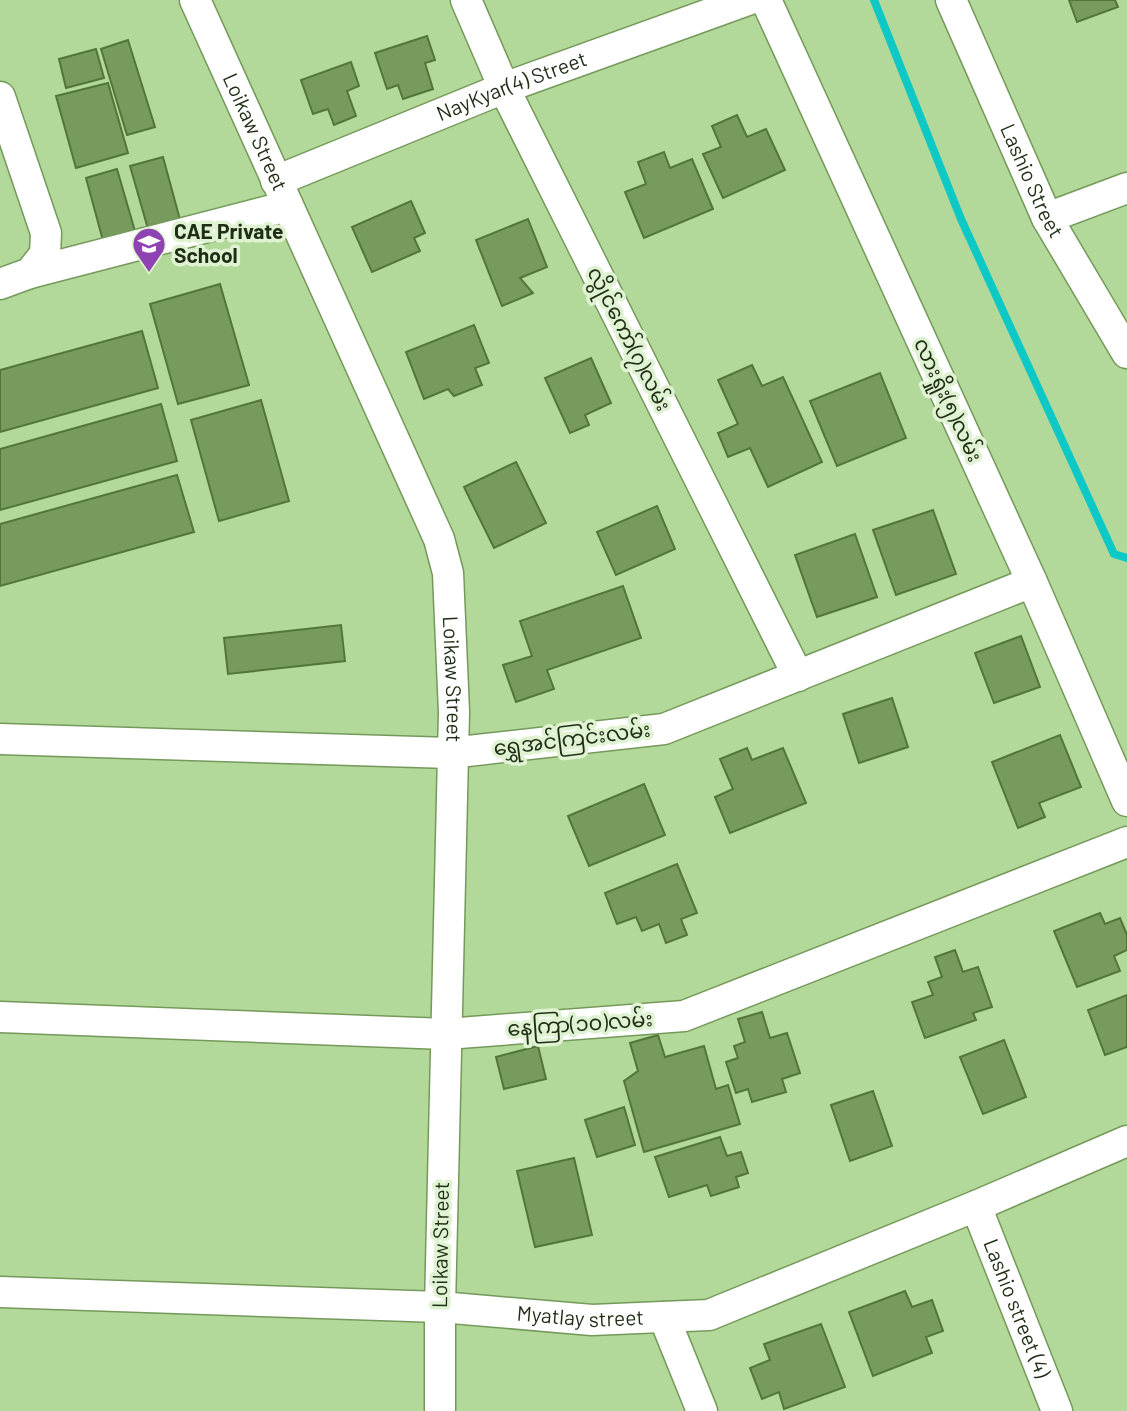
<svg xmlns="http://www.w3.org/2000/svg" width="1127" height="1411" viewBox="0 0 1127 1411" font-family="Barlow,'Noto Sans Myanmar',sans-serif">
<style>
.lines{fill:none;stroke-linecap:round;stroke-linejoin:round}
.stream{stroke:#0dc8c5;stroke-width:8}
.building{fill:#779b5d;stroke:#537539;stroke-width:2}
.minor-casing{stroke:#75995b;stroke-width:33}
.minor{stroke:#fff;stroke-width:30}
.labels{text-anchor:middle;stroke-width:7;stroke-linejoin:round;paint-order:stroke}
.street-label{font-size:21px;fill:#1e2d14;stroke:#dff3d3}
.poi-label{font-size:21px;font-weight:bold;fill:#1e2d14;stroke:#dff3d3;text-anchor:start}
</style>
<rect width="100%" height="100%" fill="#b2d999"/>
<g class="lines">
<path class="stream" d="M874,0L961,219L1114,554L1127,558"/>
</g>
<g class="building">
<path d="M1069,0H1115L1118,7L1077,22Z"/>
<path d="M427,36L435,60L425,63L433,89L403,99L398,85L387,89L375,53Z"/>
<path d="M128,40L155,127L127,135L101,49Z"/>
<path d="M96,49L104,78L66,88L59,59Z"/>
<path d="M351,62L359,86L347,91L356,116L334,125L328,109L313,114L301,80Z"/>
<path d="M108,83L128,153L76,168L56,96Z"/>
<path d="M737,115L747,137L766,129L785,170L723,198L703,154L721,147L712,126Z"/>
<path d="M664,152L670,168L692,159L713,209L644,238L625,192L646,184L638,162Z"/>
<path d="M163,157L182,227L150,236L130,166Z"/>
<path d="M117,169L137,238L105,248L86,178Z"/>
<path d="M411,201L425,233L414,238L420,251L372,272L352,227Z"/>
<path d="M528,219L547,267L520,278L533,293L502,306L476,240Z"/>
<path d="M220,284L249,385L178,404L150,304Z"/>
<path d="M474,325L489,363L475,368L482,385L454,396L448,389L424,399L406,352Z"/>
<path d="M142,331L158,388L0,432V370Z"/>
<path d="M591,358L611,403L585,415L589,425L570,433L545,378Z"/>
<path d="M752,365L762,386L783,377L822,462L768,487L750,448L728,457L718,433L738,424L718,380Z"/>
<path d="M880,373L906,438L837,466L810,401Z"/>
<path d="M261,400L289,501L219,521L191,420Z"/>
<path d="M161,404L177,461L0,510V449Z"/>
<path d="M516,462L546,523L494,548L464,487Z"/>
<path d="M177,475L194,532L0,586V524Z"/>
<path d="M657,506L675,549L616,575L597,532Z"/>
<path d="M933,510L956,574L896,595L873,530Z"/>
<path d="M855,534L877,597L817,617L795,555Z"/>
<path d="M623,586L641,638L547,670L554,689L516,702L503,665L532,656L520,621Z"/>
<path d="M341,625L345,661L228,674L224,638Z"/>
<path d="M1021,636L1040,687L994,703L975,653Z"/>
<path d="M892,698L908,747L859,763L843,714Z"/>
<path d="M1060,735L1081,787L1039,803L1045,817L1018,828L992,762Z"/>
<path d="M747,748L752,760L783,748L806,803L730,833L715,797L733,789L720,759Z"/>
<path d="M644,784L665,835L589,866L568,816Z"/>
<path d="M677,864L697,913L681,919L687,935L666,943L659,924L642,931L636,917L617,924L605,893Z"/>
<path d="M1100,913L1105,924L1120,918L1127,935V950L1114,956L1120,971L1077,987L1054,931Z"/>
<path d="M955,950L963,972L978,967L992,1007L973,1013L976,1020L925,1038L912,1002L933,995L928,982L942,977L935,957Z"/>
<path d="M1127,995V1047L1105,1055L1088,1010Z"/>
<path d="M762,1012L770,1038L787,1033L800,1073L782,1079L786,1092L752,1102L748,1089L736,1093L726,1062L738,1058L734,1046L745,1042L738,1019Z"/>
<path d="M658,1035L665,1057L704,1046L716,1089L728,1085L740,1124L644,1152L624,1081L638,1071L630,1043Z"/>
<path d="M1004,1040L1026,1097L983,1114L960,1057Z"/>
<path d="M538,1046L546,1079L504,1089L496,1057Z"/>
<path d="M873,1091L892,1146L850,1161L831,1105Z"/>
<path d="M624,1107L635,1145L597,1157L585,1120Z"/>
<path d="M720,1137L727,1156L741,1152L748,1173L736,1177L739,1187L711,1196L707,1185L669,1197L655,1157Z"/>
<path d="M574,1158L592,1235L535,1247L517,1171Z"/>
<path d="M905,1291L912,1307L932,1300L943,1331L926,1337L932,1353L873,1376L849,1312Z"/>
<path d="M821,1324L845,1387L784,1409L779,1392L762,1399L750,1368L770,1360L764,1344Z"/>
</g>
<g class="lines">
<defs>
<g id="minor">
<path id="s1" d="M195,0L439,539L448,573L454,712L440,1307V1411"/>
<path d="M466,0L504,88L798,676"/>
<path d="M766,0L1032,582L1127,801"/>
<path id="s2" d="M951,0L1047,218L1127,353"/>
<path d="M0,97L46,233L45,254L30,273L0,284"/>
<path id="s3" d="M276,181L504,88L748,0"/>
<path d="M1047,218L1127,188"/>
<path d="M30,273L288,206"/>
<path d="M0,739L450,753L664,729L1032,582"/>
<path d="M0,1017L446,1034L684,1016L1127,842"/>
<path id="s4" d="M976,1206L1057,1411"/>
<path id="s5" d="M0,1292L440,1307L592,1320L709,1315L976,1206L1127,1141"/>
<path d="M664,1317L702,1411"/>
</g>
</defs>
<use href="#minor" class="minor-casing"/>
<use href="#minor" class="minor"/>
</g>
<defs>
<symbol id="school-pin" viewBox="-11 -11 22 30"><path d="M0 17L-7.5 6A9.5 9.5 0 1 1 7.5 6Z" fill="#8f42b2" stroke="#dff3d3"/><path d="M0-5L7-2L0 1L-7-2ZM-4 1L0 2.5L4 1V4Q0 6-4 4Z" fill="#fff"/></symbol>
</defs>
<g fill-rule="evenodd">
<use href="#school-pin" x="130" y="225" width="38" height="52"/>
</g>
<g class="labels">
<g class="street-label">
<text dy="7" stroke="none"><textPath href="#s3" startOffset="254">NayKyar(4) Street</textPath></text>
<text dy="7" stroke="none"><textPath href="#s1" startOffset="145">Loikaw Street</textPath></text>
<text dy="7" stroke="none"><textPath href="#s2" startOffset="198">Lashio Street</textPath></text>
<text transform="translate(629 339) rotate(63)" y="7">လွိုင်ကော်(၇)လမ်း</text>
<text transform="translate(948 400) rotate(65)" y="7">လားရှိုး(၅)လမ်း</text>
<text dy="7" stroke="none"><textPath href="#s1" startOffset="733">Loikaw Street</textPath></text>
<text transform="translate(572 739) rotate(-7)" y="7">ရွှေအင်ကြင်းလမ်း</text>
<text transform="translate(580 1024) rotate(-4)" y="7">နေကြာ(၁၀)လမ်း</text>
<text transform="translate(441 1245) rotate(-89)" y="7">Loikaw Street</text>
<text dy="7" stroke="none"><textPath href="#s4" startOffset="110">Lashio street (4)</textPath></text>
<text dy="7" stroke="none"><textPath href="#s5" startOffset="581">Myatlay street</textPath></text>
</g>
<g class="poi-label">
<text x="174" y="239">CAE Private<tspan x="174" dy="24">School</tspan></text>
</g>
</g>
</svg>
